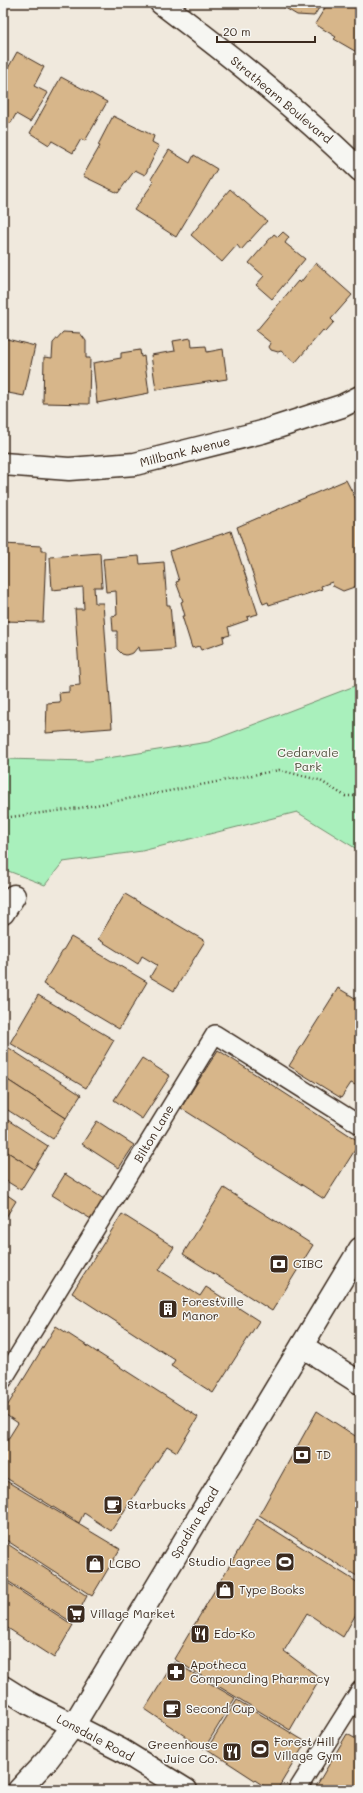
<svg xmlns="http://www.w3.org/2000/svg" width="363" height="1793" viewBox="0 0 363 1793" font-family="Mali,sans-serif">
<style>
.green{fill:#a9f0bc;stroke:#728d6d}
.building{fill:#d7b68a;stroke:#3b2a1e}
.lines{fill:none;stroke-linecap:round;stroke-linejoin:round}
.lane-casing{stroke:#3b2a1e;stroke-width:20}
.street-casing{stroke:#3b2a1e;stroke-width:25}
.secondary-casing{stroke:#3b2a1e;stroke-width:25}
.path{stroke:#3b2a1e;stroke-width:2.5;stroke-dasharray:1 3;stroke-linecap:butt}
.lane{stroke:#f6f6f2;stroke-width:17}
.street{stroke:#f6f6f2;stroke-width:22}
.secondary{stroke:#f6f6f2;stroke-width:22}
.labels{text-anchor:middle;stroke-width:3;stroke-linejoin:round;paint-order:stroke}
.street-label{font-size:12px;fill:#3b2a1e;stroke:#f6f6f2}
.park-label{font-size:12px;fill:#51523e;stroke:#f6f6f2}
.poi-label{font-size:12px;fill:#3b2a1e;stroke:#f6f6f2;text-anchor:start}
</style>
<rect width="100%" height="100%" fill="#f0e9dd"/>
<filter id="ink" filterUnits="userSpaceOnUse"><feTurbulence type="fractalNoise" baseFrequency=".025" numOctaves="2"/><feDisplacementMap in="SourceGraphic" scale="8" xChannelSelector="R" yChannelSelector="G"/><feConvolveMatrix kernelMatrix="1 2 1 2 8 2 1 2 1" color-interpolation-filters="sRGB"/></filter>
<g filter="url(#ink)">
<path class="green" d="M360,684V851L297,812L142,851L63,862L45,885L3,869V759L89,761L208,742Z"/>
<g class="building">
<path d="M277,3H322L314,16L297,15Z"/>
<path d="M328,3H360V54L334,39L336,37L315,24Z"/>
<path d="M17,52L44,67L34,86L48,93L30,122L16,114L11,123L4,125L3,67L7,70Z"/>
<path d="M61,77L107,102L85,141L81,139L73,153L52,141L49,145L30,133Z"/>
<path d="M113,116L154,136L152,142L159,146L145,175L135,170L118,193L83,176L100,146L98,145Z"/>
<path d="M169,150L190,163L194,155L217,169L176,237L134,210L154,182L151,179Z"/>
<path d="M230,189L267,221L241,250L237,245L222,262L191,235Z"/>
<path d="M283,232L289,237L285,243L305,259L272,299L256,285L264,276L249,263L274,234L278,237Z"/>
<path d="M316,263L352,295L331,319L334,322L325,332L323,330L295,363L281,351L278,352L271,350L269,347L271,343L256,331L298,281L300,283Z"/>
<path d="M63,332L80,333L86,341V358H90L89,404L43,403L44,357L52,358L53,343Z"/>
<path d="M3,338L35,346L24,396L3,392Z"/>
<path d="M191,338L192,347L206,346L207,352L223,349L227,379L156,390L151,355L175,351L173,341Z"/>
<path d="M140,350L141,357L144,356L149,393L97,403L93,363L121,358V353Z"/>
<path d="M346,480L360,507V580L357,586L343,591L333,586L332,582L321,586L322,589L301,596L300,595L269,605L268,602L263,604L237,527Z"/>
<path d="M231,531L258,614L247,617L248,620L228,627L230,635L223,637L224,642L201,650L199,646L192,648L182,616H185L181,602L183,601L176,582L179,581L170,551Z"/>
<path d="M3,544L41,546V551H46L43,622L3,621Z"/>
<path d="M100,553L102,587H94L95,603H103L112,728L46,733L47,703L60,702L59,693L69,692V686L80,685L75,609H84L83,587L52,590L50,557Z"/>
<path d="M139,556L140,564L164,562L167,605H170L174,649L140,651L139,647L137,648L133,653L126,655L122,654L117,649V631H113L112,616L117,615L116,591L106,592L103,559Z"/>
<path d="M125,894L205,941L174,991L150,977L157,965L142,956L138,964L98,939Z"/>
<path d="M71,937L147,982L119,1029L43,984Z"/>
<path d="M338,988L360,1001V1087L351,1083L341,1098L289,1066Z"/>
<path d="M38,995L114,1040L86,1088L10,1043Z"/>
<path d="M6,1046L81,1095L66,1118L3,1077V1050Z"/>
<path d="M218,1050L360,1142L324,1199L181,1108Z"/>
<path d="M142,1058L170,1076L142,1119L114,1100Z"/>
<path d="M3,1077L66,1118L53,1139L3,1107Z"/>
<path d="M3,1117L48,1146L34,1169L3,1149Z"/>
<path d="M97,1121L134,1145L119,1168L82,1144Z"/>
<path d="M3,1149L34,1169L21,1190L3,1179Z"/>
<path d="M65,1174L104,1199L91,1219L52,1195Z"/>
<path d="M224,1188L313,1245L272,1311L183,1254Z"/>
<path d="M3,1192L16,1201L3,1222Z"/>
<path d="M122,1214L174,1247L159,1270L200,1296L206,1287L259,1321L213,1393L171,1366L175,1360L72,1293Z"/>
<path d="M56,1326L198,1417L177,1452L167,1446L111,1531L84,1513L79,1523L3,1476V1447L18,1423L3,1413Z"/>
<path d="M317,1411L360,1439V1578L259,1515Z"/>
<path d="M3,1479L120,1549L92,1596L3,1538Z"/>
<path d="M257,1519L360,1584V1607L343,1637L307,1613L284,1651L320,1678L290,1730L174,1659Z"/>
<path d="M3,1541L87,1596L73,1623L3,1578Z"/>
<path d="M3,1580L73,1625L54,1658L3,1625Z"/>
<path d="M174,1662L235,1698L204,1749L145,1709Z"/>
<path d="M237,1700L306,1742L277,1790H270L207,1749Z"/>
<path d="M347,1734L360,1741V1790H314Z"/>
</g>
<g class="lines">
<defs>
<g id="lane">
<path d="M3,1380L215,1034L360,1125"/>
<path d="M297,1790L360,1690"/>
</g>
<g id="street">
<path d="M161,3C230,55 298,109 360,170"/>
<path d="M3,464L69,469L135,464L262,432L342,406L360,397"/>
<path d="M3,913L14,896"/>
<path d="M302,1346L360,1383"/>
<path d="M3,1687L27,1702L121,1750L186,1790"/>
</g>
<path id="secondary" d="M19,1790L48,1759L73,1726L360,1249"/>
</defs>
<use href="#lane" class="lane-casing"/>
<use href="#street" class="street-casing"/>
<use href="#secondary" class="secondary-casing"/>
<path class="path" d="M3,818L80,808L279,770L319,780L345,796H360"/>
<use href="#lane" class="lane"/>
<use href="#street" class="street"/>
<use href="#secondary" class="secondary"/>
</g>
</g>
<defs>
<symbol id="bank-square" viewBox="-11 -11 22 22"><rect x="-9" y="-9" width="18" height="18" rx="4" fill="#3b2a1e" stroke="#f6f6f2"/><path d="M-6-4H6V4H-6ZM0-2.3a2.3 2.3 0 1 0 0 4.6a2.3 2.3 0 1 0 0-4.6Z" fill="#fff"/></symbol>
<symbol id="building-square" viewBox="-11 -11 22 22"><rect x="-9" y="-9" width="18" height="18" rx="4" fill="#3b2a1e" stroke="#f6f6f2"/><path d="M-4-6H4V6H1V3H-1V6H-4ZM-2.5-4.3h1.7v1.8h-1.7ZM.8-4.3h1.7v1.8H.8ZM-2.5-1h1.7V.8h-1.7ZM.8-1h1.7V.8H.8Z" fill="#fff"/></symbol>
<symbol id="cafe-square" viewBox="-11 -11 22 22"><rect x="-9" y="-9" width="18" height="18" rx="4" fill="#3b2a1e" stroke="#f6f6f2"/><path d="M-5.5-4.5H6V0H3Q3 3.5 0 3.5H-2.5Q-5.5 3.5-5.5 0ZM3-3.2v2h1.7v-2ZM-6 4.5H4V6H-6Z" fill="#fff"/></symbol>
<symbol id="stadium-square" viewBox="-11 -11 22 22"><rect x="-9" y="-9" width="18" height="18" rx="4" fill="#3b2a1e" stroke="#f6f6f2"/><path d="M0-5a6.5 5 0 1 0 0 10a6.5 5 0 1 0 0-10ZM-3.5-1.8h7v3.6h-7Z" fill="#fff"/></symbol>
<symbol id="shop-square" viewBox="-11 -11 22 22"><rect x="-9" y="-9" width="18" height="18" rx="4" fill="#3b2a1e" stroke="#f6f6f2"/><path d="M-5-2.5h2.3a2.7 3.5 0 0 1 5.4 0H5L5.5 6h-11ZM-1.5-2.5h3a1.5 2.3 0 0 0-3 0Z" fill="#fff"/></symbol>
<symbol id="supermarket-square" viewBox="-11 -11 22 22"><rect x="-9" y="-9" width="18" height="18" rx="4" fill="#3b2a1e" stroke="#f6f6f2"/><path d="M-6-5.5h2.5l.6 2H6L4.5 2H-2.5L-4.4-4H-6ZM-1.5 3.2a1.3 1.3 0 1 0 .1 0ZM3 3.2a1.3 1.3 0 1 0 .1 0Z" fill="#fff"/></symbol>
<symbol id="restaurant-square" viewBox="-11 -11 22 22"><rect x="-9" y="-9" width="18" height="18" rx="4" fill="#3b2a1e" stroke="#f6f6f2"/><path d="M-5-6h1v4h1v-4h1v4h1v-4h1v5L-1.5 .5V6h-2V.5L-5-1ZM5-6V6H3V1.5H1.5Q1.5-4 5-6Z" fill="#fff"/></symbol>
<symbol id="pharmacy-square" viewBox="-11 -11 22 22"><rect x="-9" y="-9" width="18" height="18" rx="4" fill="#3b2a1e" stroke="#f6f6f2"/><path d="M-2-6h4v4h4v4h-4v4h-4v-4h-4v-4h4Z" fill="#fff"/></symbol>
</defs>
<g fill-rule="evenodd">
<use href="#bank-square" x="268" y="1253" width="22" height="22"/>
<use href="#building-square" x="157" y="1298" width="22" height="22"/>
<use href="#bank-square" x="291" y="1444" width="22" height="22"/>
<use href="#cafe-square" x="102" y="1494" width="22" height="22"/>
<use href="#stadium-square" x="274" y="1551" width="22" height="22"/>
<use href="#shop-square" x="84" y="1553" width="22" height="22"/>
<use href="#shop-square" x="214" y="1579" width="22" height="22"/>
<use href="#supermarket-square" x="65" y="1603" width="22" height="22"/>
<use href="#restaurant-square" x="189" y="1623" width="22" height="22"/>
<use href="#pharmacy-square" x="165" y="1661" width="22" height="22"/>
<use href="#cafe-square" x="161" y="1698" width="22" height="22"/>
<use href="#stadium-square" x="249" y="1738" width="22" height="22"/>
<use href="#restaurant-square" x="221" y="1741" width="22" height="22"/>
</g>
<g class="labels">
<g class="street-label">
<text transform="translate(281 100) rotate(40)" y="4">Strathearn Boulevard</text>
<text transform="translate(185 452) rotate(-14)" y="4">Millbank Avenue</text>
<text transform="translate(154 1134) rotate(-59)" y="4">Bilton Lane</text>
<text transform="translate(195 1523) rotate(-59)" y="4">Spadina Road</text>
<text transform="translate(95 1738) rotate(28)" y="4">Lonsdale Road</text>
</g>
<g class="park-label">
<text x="308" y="757">Cedarvale<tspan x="308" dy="14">Park</tspan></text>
</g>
<g class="poi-label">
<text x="293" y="1268">CIBC</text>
<text x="182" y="1306">Forestville<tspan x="182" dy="14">Manor</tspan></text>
<text x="316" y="1459">TD</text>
<text x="127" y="1509">Starbucks</text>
<text x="271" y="1566" text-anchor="end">Studio Lagree</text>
<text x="109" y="1568">LCBO</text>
<text x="239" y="1594">Type Books</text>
<text x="90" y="1618">Village Market</text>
<text x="214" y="1638">Edo-Ko</text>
<text x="190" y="1669">Apotheca<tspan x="190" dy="14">Compounding Pharmacy</tspan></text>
<text x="186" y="1713">Second Cup</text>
<text x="274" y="1746">Forest Hill<tspan x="274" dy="14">Village Gym</tspan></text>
<text x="218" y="1749" text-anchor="end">Greenhouse<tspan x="218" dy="14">Juice Co.</tspan></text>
</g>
</g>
<rect width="363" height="1793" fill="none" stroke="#f6f6f2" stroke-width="16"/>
<rect x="8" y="8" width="347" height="1777" fill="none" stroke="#3b2a1e" stroke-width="1.5" filter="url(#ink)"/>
<path d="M217 36v6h98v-6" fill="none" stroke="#3b2a1e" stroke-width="2"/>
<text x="223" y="36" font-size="12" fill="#3b2a1e" stroke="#f6f6f2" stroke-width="3" paint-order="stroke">20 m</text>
</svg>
